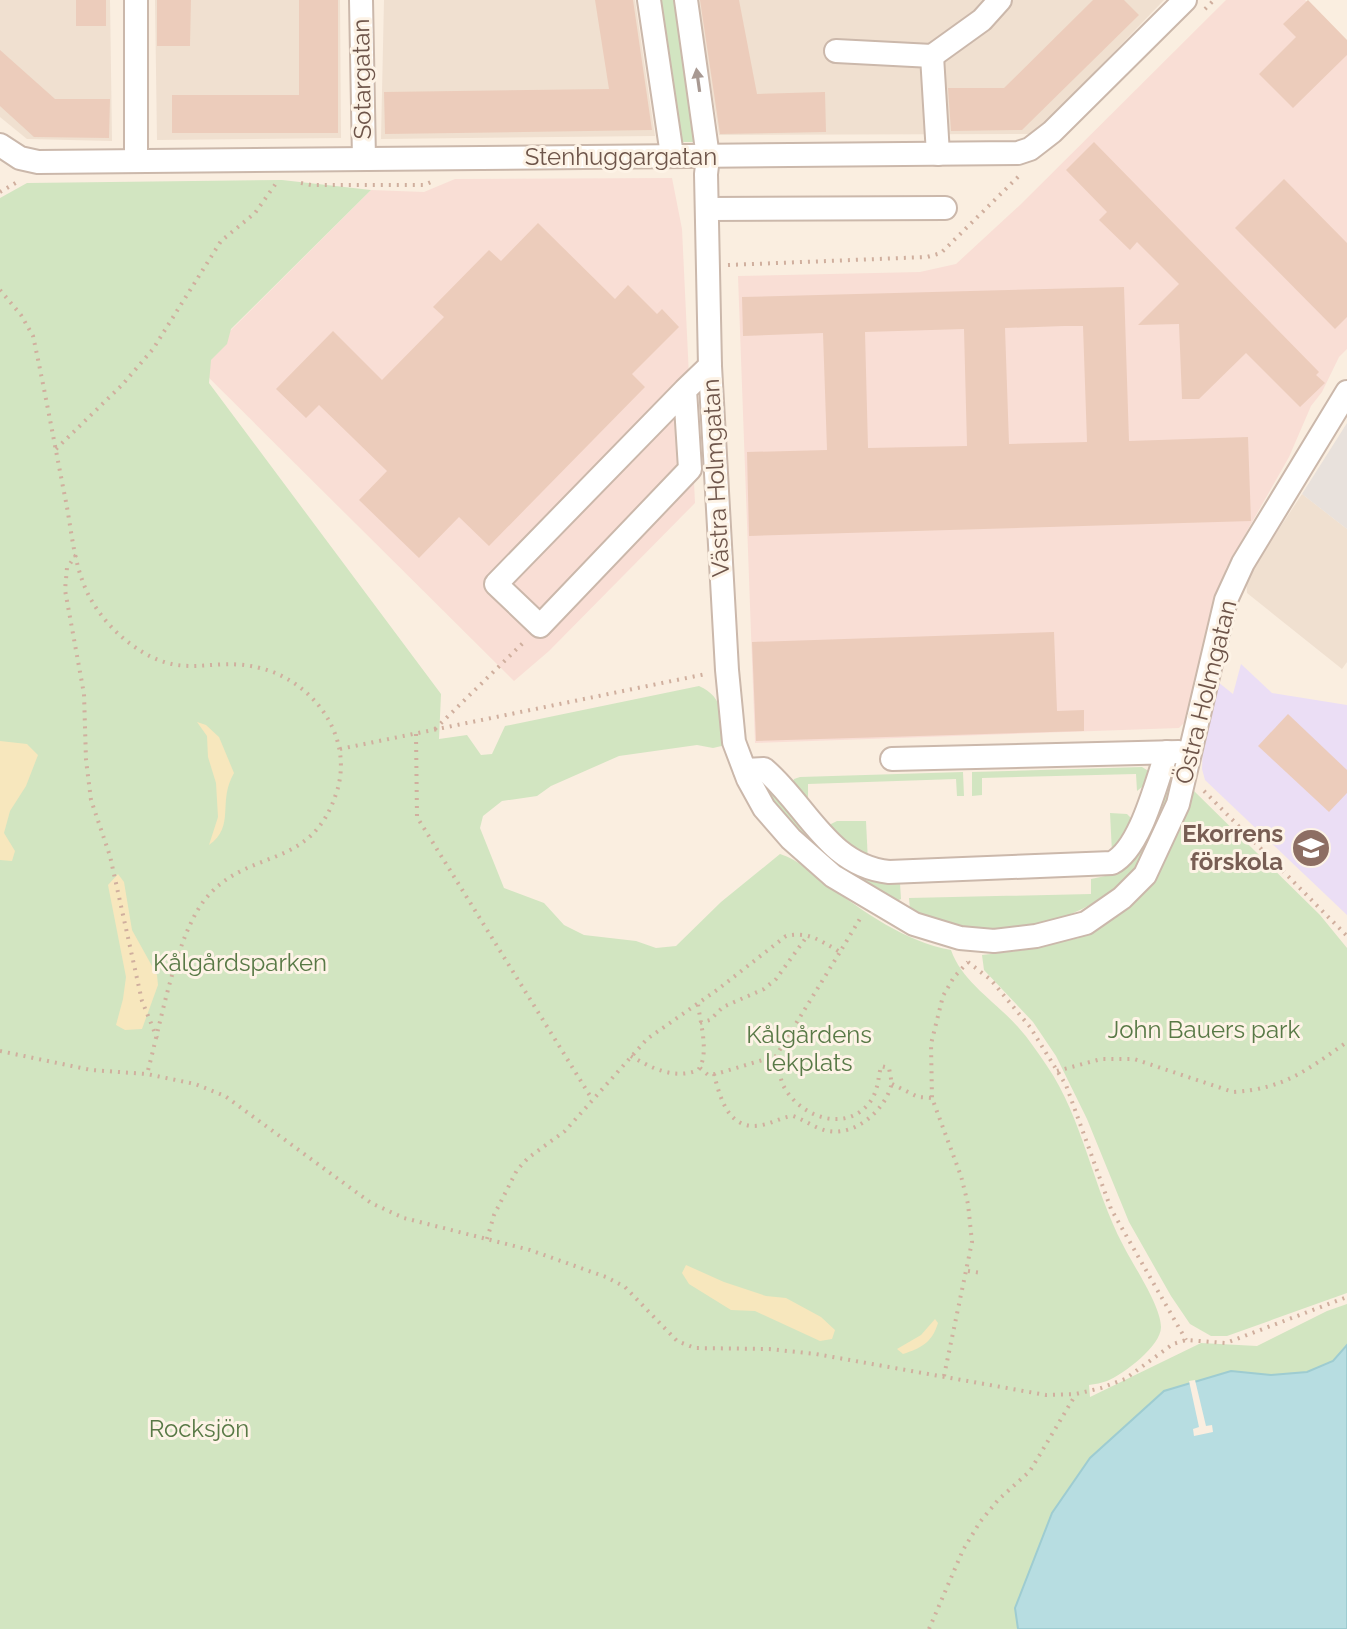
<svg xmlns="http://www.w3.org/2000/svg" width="1347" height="1629" viewBox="0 0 1347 1629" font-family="Raleway,sans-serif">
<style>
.residential{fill:#f0e0d0}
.commercial{fill:#f9ded5}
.industrial{fill:#e8e1dc}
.education{fill:#ebdef5}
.green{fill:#d2e5c1}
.sand{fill:#f7e7bd}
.water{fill:#b7dde1;stroke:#9eccd1;stroke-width:2}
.pier{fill:#faeee0}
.building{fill:#ecccbb;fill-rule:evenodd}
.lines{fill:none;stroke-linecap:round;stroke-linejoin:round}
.minor-casing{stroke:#cbb8ab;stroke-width:26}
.path{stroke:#d0af9e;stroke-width:4;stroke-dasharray:2 6;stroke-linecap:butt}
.minor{stroke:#fff;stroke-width:22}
.oneway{fill:#a89992}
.labels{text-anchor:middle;stroke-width:6;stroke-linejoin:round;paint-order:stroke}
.street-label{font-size:24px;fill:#6e554a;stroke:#fdf3e6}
.education-label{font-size:24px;font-weight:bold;fill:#785e54;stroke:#fdf3e6;text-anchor:end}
.park-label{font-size:24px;fill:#587946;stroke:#fdf3e6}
</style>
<rect width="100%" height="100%" fill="#faeee0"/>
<g class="residential">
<path d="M0,0H110L112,141L27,139L0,117Z"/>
<path d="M155,0H340L341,138L157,140Z"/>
<path d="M384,0H635L655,136L381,139Z"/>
<path d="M697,0H1164L1035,134L719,135Z"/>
<path d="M1302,494L1347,529V662L1342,669L1247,593L1246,579Z"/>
</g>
<g class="commercial">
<path d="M1226,0H1305L1347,42V349L1339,357L1322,392L1311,406L1289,457L1226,568L1187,720L1179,728L755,743L738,276L920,272L956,264L1020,205Z"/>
<path d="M672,178L682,229L695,503L549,651L514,681L196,365L371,190L424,192L455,179Z"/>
</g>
<path class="industrial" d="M1347,423V529L1302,494Z"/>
<path class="education" d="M1241,664L1272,693L1347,705V915L1205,780L1202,769L1203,743L1218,682L1233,694Z"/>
<g class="green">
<path d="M658,0H679L701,142H679Z"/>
<path d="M282,180L371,190L231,329L227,344L211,360L209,383L441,694L439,739L467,735L481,755L492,754L505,726L699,686C725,697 722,720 726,745L713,748L697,745L619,756L551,786L537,796L502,801L483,816L480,828L504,888L544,903L564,925L584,935L636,941L656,948L676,946L721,902L780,854C799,860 810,872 826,884C863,911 905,942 951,950C962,982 996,1002 1018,1027C1029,1039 1038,1053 1047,1066C1083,1119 1093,1188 1123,1245C1133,1265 1161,1306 1161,1327C1161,1346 1124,1374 1107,1381C1102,1383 1095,1384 1089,1385L1090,1397L1201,1343L1257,1346L1327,1311L1347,1304V1629H0V198L27,183Z"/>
<path d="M1142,767L1150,772L1147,783L1137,791L1136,774L982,778V795L972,796V772Z"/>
<path d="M1172,767H1176L1177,772C1166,803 1157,842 1135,868C1084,929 980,949 910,910L909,898L1091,894V879L1110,875L1125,866Z"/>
<path d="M963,772L964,796H957L956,779L808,784V800L800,796L792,784L794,779L800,777Z"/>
<path d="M767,786L849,870L859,875L900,883L901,899L897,901L850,879L818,850L764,791Z"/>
<path d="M1193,790L1320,915L1347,948V1293L1227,1336H1211L1190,1324L1171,1296L1129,1222L1087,1119L1056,1056L1033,1022L984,970L982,955L1024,950L1079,938L1123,910L1155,878Z"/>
<path d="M1110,813L1127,814L1134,821L1112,853Z"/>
<path d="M837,821H866L868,862L829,828V825Z"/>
</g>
<g class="sand">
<path d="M197,722L206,725L219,737L234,773C217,802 236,826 209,845L218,817L216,783L208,757L207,736Z"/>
<path d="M0,741L27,744L38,755L26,786L10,811L4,833L15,851L12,861L0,860Z"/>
<path d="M118,874L124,882L132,930L157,975L158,985L142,1029L125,1030L116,1025L123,999L126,977L108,885Z"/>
<path d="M686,1265L724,1282L766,1296L786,1298L821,1317L835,1330L832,1339L820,1341L755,1311L731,1310L689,1284L682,1273Z"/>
<path d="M935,1319L938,1323C932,1343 921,1348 903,1354L897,1349L921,1335Z"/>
</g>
<path class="water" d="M1347,1345V1629H1018L1015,1608L1052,1513L1090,1458L1164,1391L1231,1371L1271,1375L1307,1372L1333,1361Z"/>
<path class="pier" d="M1195,1380L1206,1426L1212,1425L1213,1432L1194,1436L1193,1429L1199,1427L1189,1381Z"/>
<g class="building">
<rect x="76" y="0" width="30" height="26"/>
<path d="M157,0H191L190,46H157Z"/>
<path d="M299,0H338V133H172V95H299Z"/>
<path d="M595,0H633L652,130L385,134L384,92L609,89Z"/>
<path d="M700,0H739L757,94L825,92L826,132L720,134Z"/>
<path d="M1093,0H1124L1139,15L1022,130L951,131L948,88H1004Z"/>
<path d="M1308,0L1347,40V55L1293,108L1259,74L1296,37L1283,24Z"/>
<path d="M0,50L55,99H110L109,138L34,137L0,106Z"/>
<path d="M1094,142L1319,372L1316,375L1325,383L1300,407L1246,353L1199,399H1182L1179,324L1138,325L1179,284L1137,242L1130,250L1099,220L1107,212L1066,170Z"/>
<path d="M1284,179L1347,243V317L1335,329L1235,228Z"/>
<path d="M538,223L615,299L628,285L657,314L662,309L679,327L632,374L645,387L489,546L459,517L419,558L359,500L387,471L319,405L306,418L276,389L333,331L382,380L444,317L433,307L489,250L501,261Z"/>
<path d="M1124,287L1129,441L1248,437L1251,521L749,536L747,452L827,450L823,333L743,336L742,297ZM1064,326H1083L1087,442L1009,444L1005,328ZM964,329L967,446L868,448L865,332Z"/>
<path d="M1054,632L1057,711L1084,710V731L756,741L752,642Z"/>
<path d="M1288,714L1347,770V793L1329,812L1258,746Z"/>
</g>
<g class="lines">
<defs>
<g id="minor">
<path d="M136,0V161"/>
<path d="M361,0L364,159"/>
<path d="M649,0L672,155"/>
<path d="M686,0L708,157L706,174L710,366L727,670L734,742L748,779L764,808L791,839L833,876L914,924L960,938L994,941L1036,936L1086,923L1122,898L1145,875L1178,804L1226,600L1243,563L1347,392"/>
<path d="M836,51L932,56L938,154"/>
<path d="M932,56L982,20L1000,0"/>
<path d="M0,145L20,158L38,162L1018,153L1030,149L1052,132L1185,0"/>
<path d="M707,209L945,208"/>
<path d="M685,390L690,469L540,626L496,584L685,390L710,366"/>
<path d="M892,759L1179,752"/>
<path d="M745,770L764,769C806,804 828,866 889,872L1112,863C1141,848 1156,782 1167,752"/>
</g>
</defs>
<use href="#minor" class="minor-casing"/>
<g class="path">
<path d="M1205,9L1214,0"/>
<path d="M301,183L311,185H424L431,182"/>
<path d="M0,192L19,181"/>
<path d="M728,265L927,257L941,253L1021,174"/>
<path d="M0,290L21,315L33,336C45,391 55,447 66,502C72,533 74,567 89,596C99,615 115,633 132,645C184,683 210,655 260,668C313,681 354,736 337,791C311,874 246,845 203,902C175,940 160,1027 147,1074"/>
<path d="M56,449L123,384L153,349L221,241L255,213L277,182"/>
<path d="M76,555L67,568L65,590L84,694L86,760L91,800L110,856L142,1001L157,1038"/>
<path d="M435,729L526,640"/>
<path d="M416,734L417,817L592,1099"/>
<path d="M340,749L706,674"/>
<path d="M1204,791L1347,936"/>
<path d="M968,962L991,980L1030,1027L1066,1085L1111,1209L1186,1340"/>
<path d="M700,1023L710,1020L723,1007L764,989L776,979L808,935"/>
<path d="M0,1051L91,1070L147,1074L195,1084L225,1096L371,1203L404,1218L530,1250L606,1277L625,1287L677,1341L695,1348L769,1349L816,1354L1046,1395L1076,1394L1101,1388L1125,1379L1173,1344L1186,1340L1226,1343L1347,1297"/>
<path d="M631,1056C651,1068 675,1080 698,1070C710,1055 700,1022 698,1004"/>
<path d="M700,1068L708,1075L716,1074L776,1056L840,952"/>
<path d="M1057,1071L1101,1059H1134L1233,1092C1284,1089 1307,1070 1347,1042"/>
<path d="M714,1074C720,1098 729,1132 762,1125C773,1123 782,1117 793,1116C805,1120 816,1129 828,1131C855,1136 884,1111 891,1086C892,1081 890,1074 889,1068L881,1066C878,1079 878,1091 870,1102C846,1134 799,1117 783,1085C779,1075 779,1065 778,1054"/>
<path d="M892,1084L918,1097L932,1098"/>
<path d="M487,1239L494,1215L517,1170L528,1158L565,1131L647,1039L717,990L786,936C808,931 821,941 840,952L861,917"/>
<path d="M968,1271L982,1273"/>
<path d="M944,1376L972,1242L968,1204L961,1176L932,1098L931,1044L943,996L954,977L968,962"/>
<path d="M929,1629L963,1550L980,1522L998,1500L1030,1471L1076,1394"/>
</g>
<use href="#minor" class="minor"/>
</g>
<defs><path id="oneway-solid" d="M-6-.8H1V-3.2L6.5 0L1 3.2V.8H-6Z" transform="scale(2)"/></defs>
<use class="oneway" href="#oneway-solid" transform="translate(698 80) rotate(-98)"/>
<defs>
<symbol id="school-disc" viewBox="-11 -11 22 22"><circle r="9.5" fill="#8d6e63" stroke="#fdf3e6"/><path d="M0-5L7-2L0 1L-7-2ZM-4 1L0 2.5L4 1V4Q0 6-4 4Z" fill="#fff"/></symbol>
</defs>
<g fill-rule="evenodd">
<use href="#school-disc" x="1289" y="826" width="44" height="44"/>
</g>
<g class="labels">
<g class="street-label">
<text transform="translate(362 79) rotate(-91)" y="8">Sotargatan</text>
<text x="621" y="165">Stenhuggargatan</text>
<text transform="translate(716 478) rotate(-93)" y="8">Västra Holmgatan</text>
<text transform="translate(1206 692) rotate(-76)" y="8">Östra Holmgatan</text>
</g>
<g class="education-label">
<text x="1283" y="842">Ekorrens<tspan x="1283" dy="28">förskola</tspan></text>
</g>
<g class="park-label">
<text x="240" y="971">Kålgårdsparken</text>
<text x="1204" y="1038">John Bauers park</text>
<text x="809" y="1043">Kålgårdens<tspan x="809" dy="28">lekplats</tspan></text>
<text x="199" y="1437">Rocksjön</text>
</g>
</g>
</svg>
